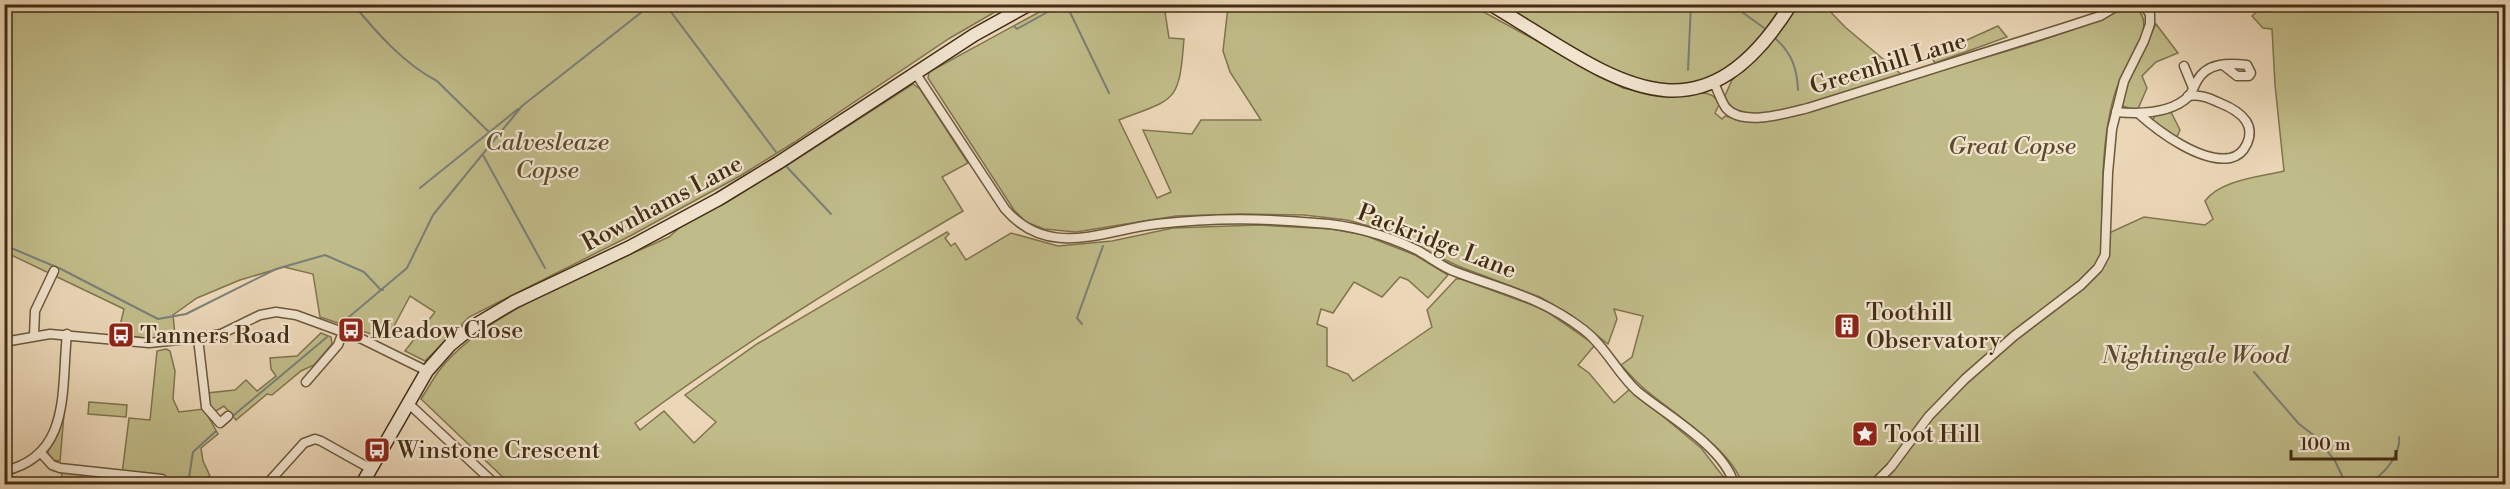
<svg xmlns="http://www.w3.org/2000/svg" width="2510" height="489" viewBox="0 0 2510 489" font-family="'Libre Bodoni',serif">
<style>
.green{fill:#c0bc89;stroke:#81744e;stroke-width:1.5}
.lines{fill:none;stroke-linecap:round;stroke-linejoin:round}
.stream{stroke:#7a7f78;stroke-width:2}
.street-casing{stroke:#6c583c;stroke-width:11}
.secondary-casing{stroke:#422d13;stroke-width:15}
.street{stroke:#f2e5d0;stroke-width:8}
.secondary{stroke:#f2e5d0;stroke-width:12}
.labels{text-anchor:middle;stroke-width:4.5;stroke-linejoin:round;paint-order:stroke}
.street-label{font-size:24px;fill:#422d13;stroke:#f2e5d0}
.park-label{font-size:24px;font-style:italic;fill:#5b4a2b;stroke:#f2e5d0}
.poi-label{font-size:24px;fill:#422d13;stroke:#f2e5d0;text-anchor:start}
</style>
<rect width="100%" height="100%" fill="#ebd7b7"/>
<filter id="stains"><feTurbulence type="fractalNoise" baseFrequency=".00333" numOctaves="4"/><feColorMatrix values="0 0 0 0 .2 0 0 0 0 .09 0 0 0 0 .02 0 0 0 .5 -.17"/></filter>
<radialGradient id="worn" r=".72"><stop offset=".6" stop-color="#630" stop-opacity="0"/><stop offset="1" stop-color="#630" stop-opacity=".3"/></radialGradient>
<g class="green">
<path d="M1242,4L1471,5L1623,88L1653,94L1705,93C1713,95 1716,97 1719,105L1715,113L1722,119L1725,116C1741,120 1761,124 1778,118L1774,113C1755,114 1735,116 1724,98L1732,80L1758,56L1795,5H1824L1845,27L1908,80C1980,58 2064,38 2131,5C2162,20 2128,61 2119,82C2100,128 2102,203 2102,252L2109,233L2144,217L2205,225L2213,219L2205,201C2220,180 2260,177 2284,171L2275,85L2272,29L2263,28L2252,16L2264,5H2505V484H1742C1733,451 1673,413 1647,391C1638,384 1629,374 1621,365L1632,357L1643,316L1614,309L1617,319L1608,344L1571,315L1540,297L1458,266L1383,230L1347,220L1304,215L1241,214L1176,216L1076,232L1044,229L1026,222L1014,210L928,78L929,72L1052,5H1164L1169,38L1184,39C1179,104 1176,98 1119,120L1157,198L1171,192L1143,130L1192,134L1201,120H1261L1230,72L1223,51L1228,7H1242Z"/>
<path d="M4,5H1007L950,38L793,143L740,176L630,236L469,317L425,361L405,351L435,312L410,296L393,328L374,335L320,317L313,274L284,267L240,280L197,298L173,315L175,335L150,339L118,334L124,309L5,252Z"/>
<path d="M1501,5H1782C1694,149 1609,67 1501,5Z"/>
<path d="M2156,24L2178,53L2156,62L2142,76L2147,88L2137,111L2120,105L2129,78Z"/>
<path d="M1998,26L2007,37L1935,63L1931,56Z"/>
<path d="M913,84L920,89L968,163L942,177L963,211C850,277 740,345 635,423L640,430L664,411L694,443L716,422L685,395L757,344L947,232L949,234L945,238L951,246L955,243L966,260L1011,233L1058,246L1112,241L1173,228L1258,225L1332,229L1364,235L1415,255L1448,275L1428,298L1408,280L1400,277L1382,297L1354,282L1333,313L1321,309L1317,324L1327,328V366L1348,374L1353,381L1432,327L1427,310L1456,279H1461L1543,309L1595,345L1578,365L1589,373L1614,403L1630,389L1701,448L1726,480L1727,484H510L421,399C427,390 432,381 438,372C482,312 601,268 669,237L679,228L786,166Z"/>
<path d="M2170,110L2180,130L2175,141L2152,120L2158,113Z"/>
<path d="M321,333L331,337L332,344L314,365L301,371L272,395L267,394L236,420L224,406L216,411C208,407 207,400 207,393L235,390L246,380L257,391L276,376L271,369L270,358L297,356Z"/>
<path d="M166,349L170,351L175,371L173,399L179,412L204,409L218,434L201,448L203,461L210,476L196,484H167L166,478L122,474L129,418L150,420L157,351Z"/>
<path d="M89,402L127,405L126,417L88,414Z"/>
<path d="M64,414L60,461L51,460C49,457 48,456 48,451C49,444 61,426 64,414Z"/>
<path d="M62,471L81,473L82,482L105,484H61Z"/>
</g>
<g class="lines">
<g class="stream">
<path d="M353,4C376,32 404,64 437,81L489,132"/>
<path d="M665,4L776,152"/>
<path d="M1000,4L1003,8"/>
<path d="M1066,4L1109,93"/>
<path d="M1731,4L1764,28"/>
<path d="M1014,26L1017,29L1062,4"/>
<path d="M1776,39C1792,54 1797,68 1798,90"/>
<path d="M1688,70L1691,4"/>
<path d="M483,155L545,268"/>
<path d="M786,166L831,214"/>
<path d="M420,188L518,109"/>
<path d="M4,245L61,269L158,319L186,314L276,269L325,255L364,272L380,289L383,290"/>
<path d="M343,322L407,268L433,215L522,106L652,4"/>
<path d="M1082,324L1077,318L1103,246"/>
<path d="M2254,372L2299,424L2316,437L2335,461L2346,484"/>
<path d="M234,415L327,337"/>
<path d="M188,484L193,452L216,431"/>
<path d="M2368,484C2383,475 2401,456 2399,437"/>
</g>
<defs>
<g id="street">
<path d="M2184,66L2193,88"/>
<path d="M916,74L1005,209C1049,260 1103,230 1157,224C1209,218 1264,218 1316,223C1350,225 1386,235 1417,250C1430,257 1442,267 1456,272C1504,290 1541,297 1584,330C1606,347 1617,373 1637,391C1666,415 1724,447 1734,484"/>
<path d="M1714,83C1718,91 1721,101 1726,108C1743,127 1787,113 1808,108L2063,28L2100,16L2120,4"/>
<path d="M2116,112C2138,114 2170,114 2188,97C2192,93 2194,86 2197,81C2207,62 2229,63 2247,65L2251,73L2249,76H2237L2223,65"/>
<path d="M2139,114C2159,132 2201,163 2230,158C2245,155 2255,135 2246,121C2240,112 2230,107 2220,103C2209,98 2200,94 2188,96"/>
<path d="M34,336L35,311L54,271"/>
<path d="M198,338L206,407L220,423L228,416"/>
<path d="M4,342L50,334L149,343L198,338L221,334L260,315L276,312L296,315L362,339L427,371"/>
<path d="M306,382L338,345L343,332"/>
<path d="M408,403L495,484"/>
<path d="M41,453L52,465L60,468L162,479"/>
<path d="M4,471C72,456 61,388 67,334"/>
<path d="M267,484L304,443L315,439L321,441L371,469"/>
<path d="M1874,484L1891,467L1929,416L1965,379L2014,336L2081,285L2098,268L2105,255L2108,173L2112,129L2124,81L2144,41L2150,24V14L2143,4"/>
</g>
<g id="secondary">
<path d="M1490,4C1607,73 1695,158 1791,4"/>
<path d="M362,484L427,371L450,345L472,327L514,302L628,248L719,199L778,163L974,35L1030,4"/>
</g>
</defs>
<use href="#street" class="street-casing"/>
<use href="#secondary" class="secondary-casing"/>
<use href="#street" class="street"/>
<use href="#secondary" class="secondary"/>
</g>
<defs>
<symbol id="building-square" viewBox="-11 -11 22 22"><rect x="-9" y="-9" width="18" height="18" rx="4" fill="#8f2418" stroke="#f2e5d0"/><path d="M-4-6H4V6H1V3H-1V6H-4ZM-2.5-4.3h1.7v1.8h-1.7ZM.8-4.3h1.7v1.8H.8ZM-2.5-1h1.7V.8h-1.7ZM.8-1h1.7V.8H.8Z" fill="#fff"/></symbol>
<symbol id="bus-square" viewBox="-11 -11 22 22"><rect x="-9" y="-9" width="18" height="18" rx="4" fill="#8f2418" stroke="#f2e5d0"/><path d="M-5-6H5V4H4V6H2V4H-2V6H-4V4H-5ZM-3.5-4V0h7V-4ZM-3.5 1.2v1.5H-2V1.2ZM2 1.2v1.5H3.5V1.2Z" fill="#fff"/></symbol>
<symbol id="sight-square" viewBox="-11 -11 22 22"><rect x="-9" y="-9" width="18" height="18" rx="4" fill="#8f2418" stroke="#f2e5d0"/><path d="M0-6L1.8-2.2L6-1.7L2.9 1.2L3.7 5.4L0 3.3L-3.7 5.4L-2.9 1.2L-6-1.7L-1.8-2.2Z" fill="#fff"/></symbol>
</defs>
<g fill-rule="evenodd">
<use href="#building-square" x="1832" y="311" width="30" height="30"/>
<use href="#bus-square" x="336" y="315" width="30" height="30"/>
<use href="#bus-square" x="106" y="320" width="30" height="30"/>
<use href="#sight-square" x="1850" y="419" width="30" height="30"/>
<use href="#bus-square" x="362" y="435" width="30" height="30"/>
</g>
<g class="labels">
<g class="street-label">
<text transform="translate(1888 63) rotate(-17)" y="8">Greenhill Lane</text>
<text transform="translate(662 203) rotate(-28)" y="8">Rownhams Lane</text>
<text transform="translate(1437 241) rotate(21)" y="8">Packridge Lane</text>
</g>
<g class="park-label">
<text x="547" y="150">Calvesleaze<tspan x="547" dy="28">Copse</tspan></text>
<text x="2012" y="154">Great Copse</text>
<text x="2195" y="363">Nightingale Wood</text>
</g>
<g class="poi-label">
<text x="1866" y="320">Toothill<tspan x="1866" dy="28">Observatory</tspan></text>
<text x="370" y="338">Meadow Close</text>
<text x="140" y="343">Tanners Road</text>
<text x="1884" y="442">Toot Hill</text>
<text x="397" y="458">Winstone Crescent</text>
</g>
</g>
<rect width="2510" height="489" fill="none" stroke="#ebd7b7" stroke-width="24"/>
<rect x="6" y="6" width="2498" height="477" fill="none" stroke="#422d13" stroke-width="3"/>
<rect x="12" y="12" width="2486" height="465" fill="none" stroke="#422d13" stroke-width="1.5"/>
<path d="M2291 450v9h105v-9" fill="none" stroke="#422d13" stroke-width="3"/>
<text x="2300" y="450" font-size="18" fill="#422d13" stroke="#f2e5d0" stroke-width="4.5" paint-order="stroke">100 m</text>
<rect width="100%" height="100%" filter="url(#stains)"/>
<rect width="100%" height="100%" fill="url(#worn)"/>
</svg>
